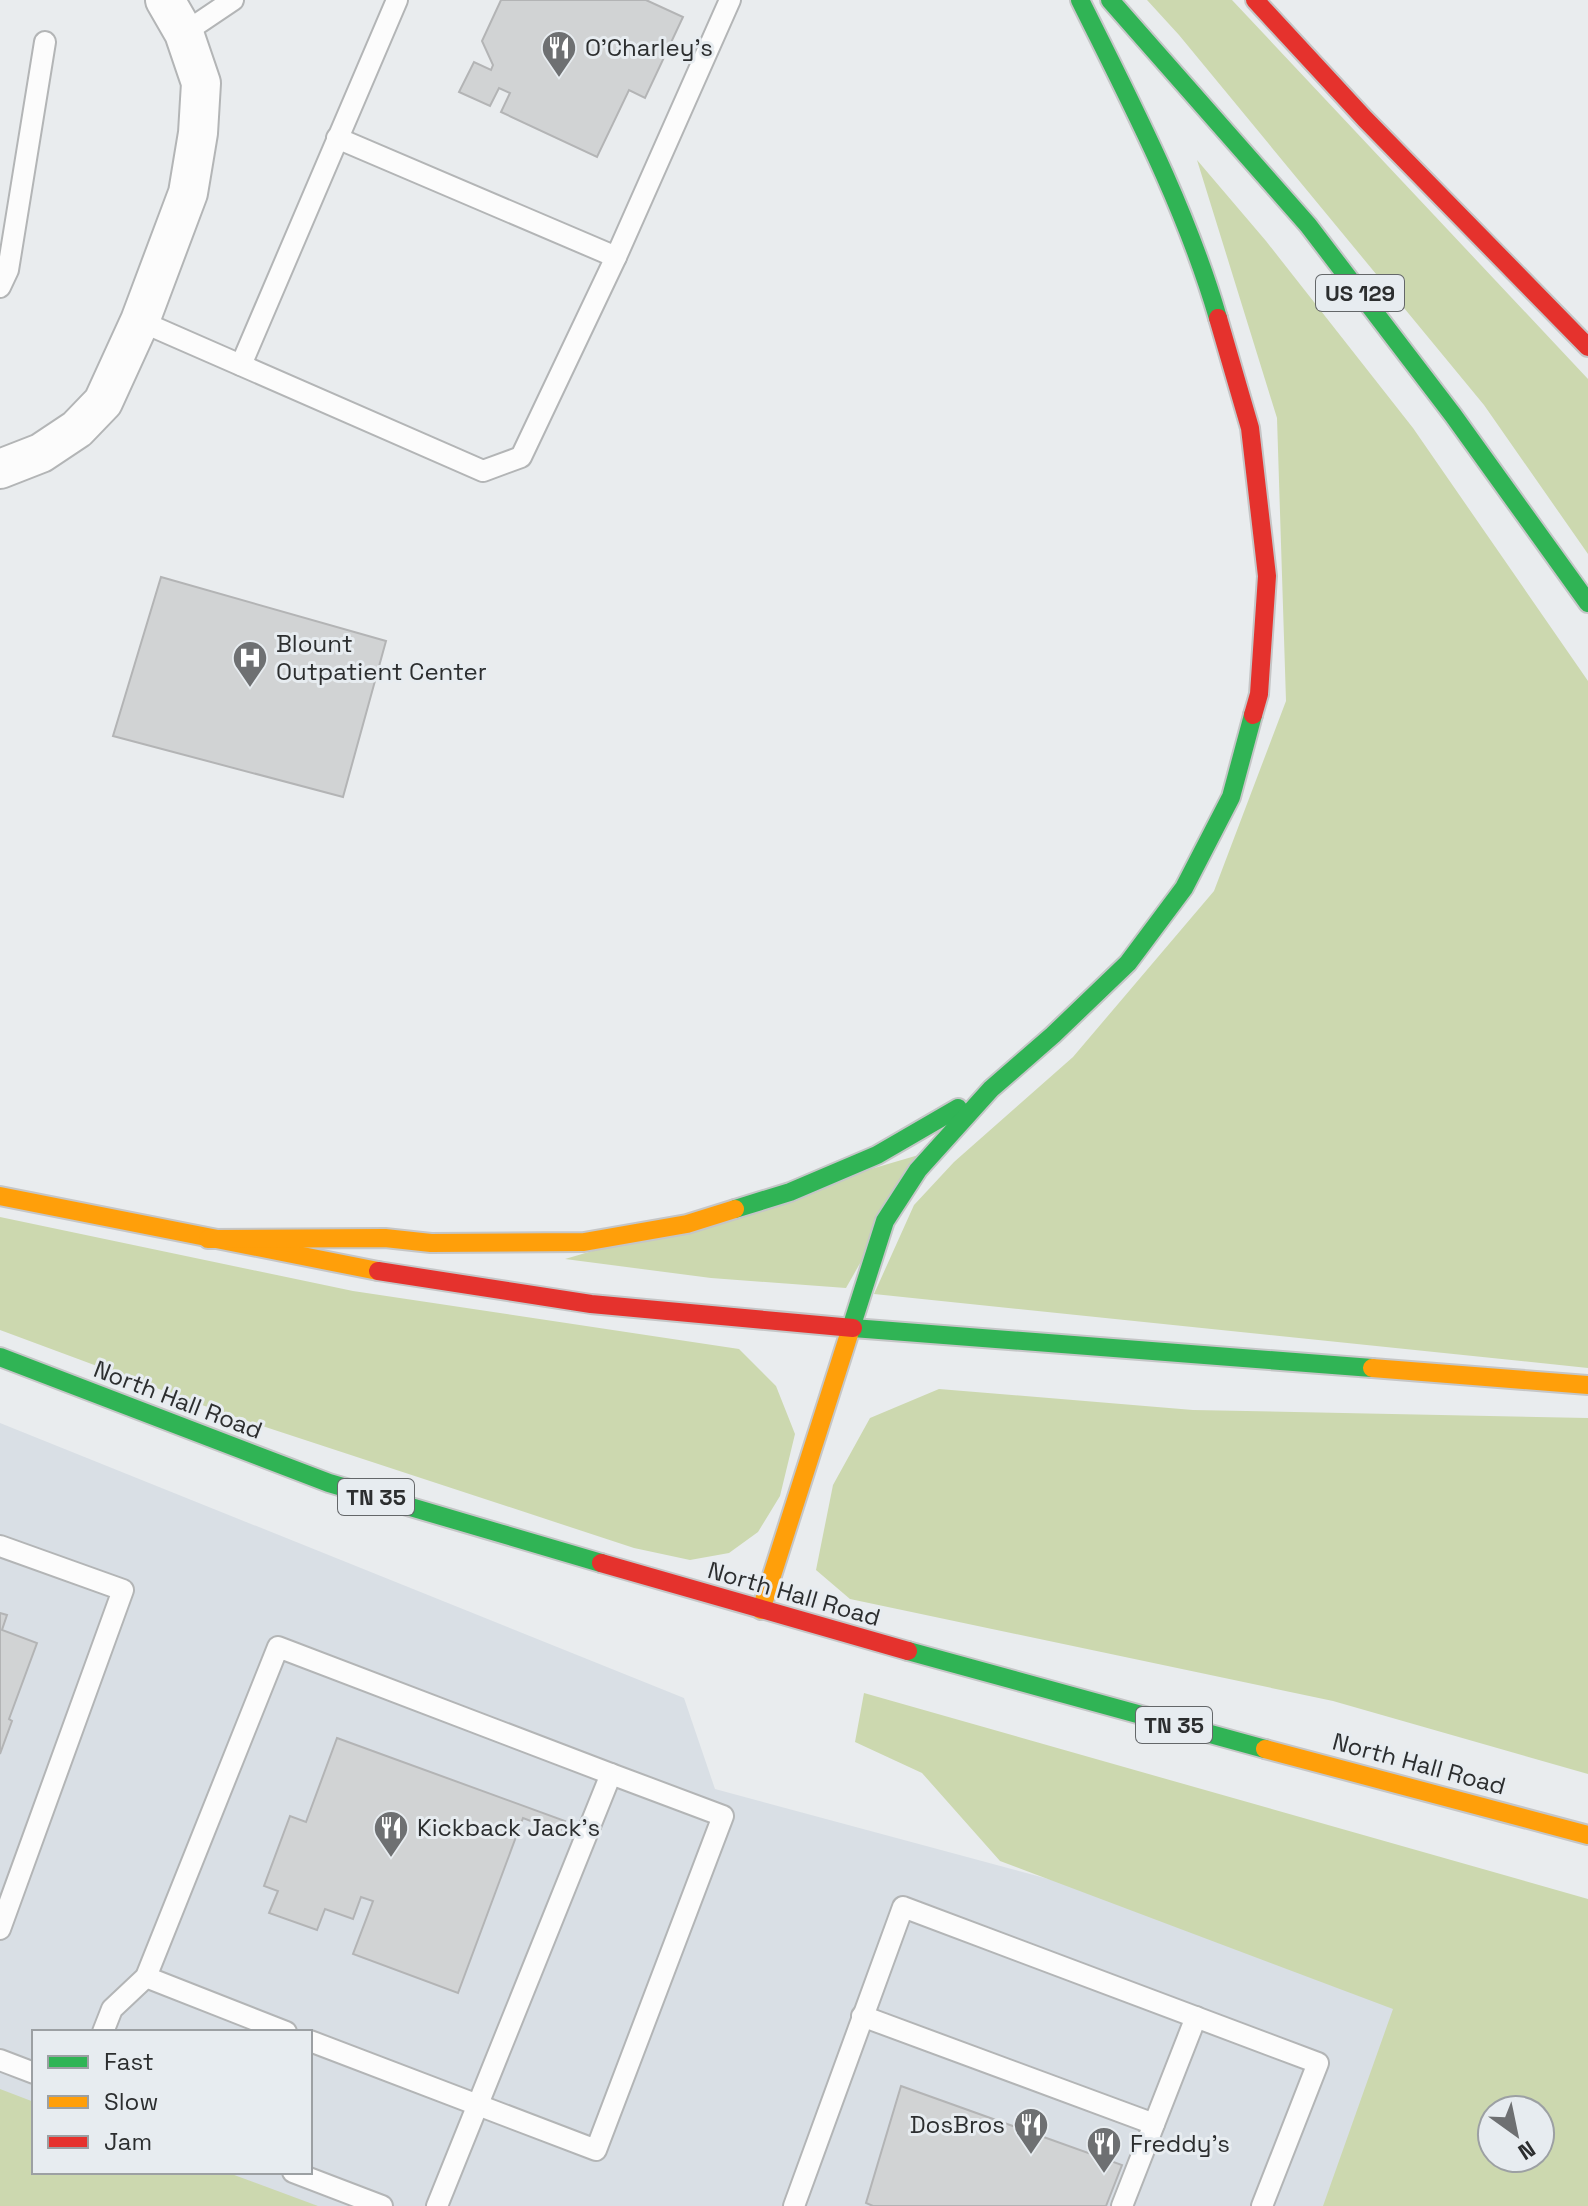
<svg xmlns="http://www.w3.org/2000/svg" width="1588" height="2206" viewBox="0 0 1588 2206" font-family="'Space Grotesk',sans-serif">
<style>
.built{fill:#d9dfe5;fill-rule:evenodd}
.grass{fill:#ccd8af;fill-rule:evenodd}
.building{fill:#d1d3d4;stroke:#b3b4b5;stroke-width:2}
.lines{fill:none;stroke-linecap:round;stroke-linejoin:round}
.lane-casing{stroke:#b3b5b6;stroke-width:24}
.street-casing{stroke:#b3b5b6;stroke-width:42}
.fast-casing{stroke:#c5c6c7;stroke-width:22}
.slow-casing{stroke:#c5c6c7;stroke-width:22}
.jam-casing{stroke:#c5c6c7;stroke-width:22}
.lane{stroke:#fcfcfc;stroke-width:20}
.street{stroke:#fcfcfc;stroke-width:38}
.fast{stroke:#30b455;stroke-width:18}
.slow{stroke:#ff9f0a;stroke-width:18}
.jam{stroke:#e5322d;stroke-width:18}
.labels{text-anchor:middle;stroke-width:6;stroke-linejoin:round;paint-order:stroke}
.shield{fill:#e7ecf0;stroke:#646769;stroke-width:2}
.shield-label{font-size:22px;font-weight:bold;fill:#2c2e2f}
.poi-label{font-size:24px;fill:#2c2e2f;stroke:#e7ecf0;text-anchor:start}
.street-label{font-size:24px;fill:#2c2e2f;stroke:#e7ecf0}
</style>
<rect width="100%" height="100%" fill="#e9ecee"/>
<path class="built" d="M0,1423L684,1698L715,1789L1271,1939L1588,2030V2206H0ZM34,2032H310V2172H34ZM1492,2110H1540V2158H1492Z"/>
<g class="grass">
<path d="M1147,0H1232L1588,379V554L1484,405L1179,35Z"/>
<path d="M1197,160L1266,241L1413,428L1588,681V1368L874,1294L914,1205L954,1162L1073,1057L1214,891L1286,701L1277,418Z"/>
<path d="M922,1154L846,1288L711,1278L565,1259Z"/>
<path d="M0,1217L353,1291L739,1349L776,1386L795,1434L780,1496L758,1532L729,1553L690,1560L634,1548L229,1415L0,1330Z"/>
<path d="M939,1389L1193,1410L1588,1418V1774L1333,1701L850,1599L816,1570L833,1485L870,1418Z"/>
<path d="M864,1693L1588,1899V2206H1323L1393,2009L1000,1861L922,1773L855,1742ZM1492,2110H1540V2158H1492Z"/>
<path d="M0,2089L34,2102V2172H226L318,2206H0Z"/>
</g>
<g class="building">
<path d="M501,0H646L683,17L645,98L629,90L597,157L501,112L510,93L499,88L490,106L459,92L474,62L491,70L493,65L482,41Z"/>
<path d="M161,577L386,641L343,797L113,736Z"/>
<path d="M0,1613L7,1615L2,1630L37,1643L9,1719L12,1721L0,1754Z"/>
<path d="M337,1738L565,1821L560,1832L523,1818L458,1993L353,1954L373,1901L361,1897L353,1919L325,1909L317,1930L269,1913L278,1891L264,1886L290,1816L306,1822Z"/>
<path d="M901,2086L1122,2165L1106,2206H873L866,2203Z"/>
</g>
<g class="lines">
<defs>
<g id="lane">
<path d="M184,33L233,0"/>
<path d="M337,138L616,257"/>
<path d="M0,287L8,270L45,42"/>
<path d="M140,321L483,471L521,457L616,257L730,0"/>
<path d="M241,365L397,0"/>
<path d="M0,1546L123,1590L0,1929"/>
<path d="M146,1977L286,2032"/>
<path d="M862,2016L1154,2124"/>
<path d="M103,2032L112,2009L146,1977L278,1647L611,1774L437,2206"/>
<path d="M310,2041L596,2150L723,1816L611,1774"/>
<path d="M0,2060L34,2073"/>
<path d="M293,2172L382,2206"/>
<path d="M794,2206L903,1907L1318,2063L1262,2206"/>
<path d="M1122,2206L1196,2017"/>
</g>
<path id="street" d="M0,469L41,453L77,429L103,402L140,321L188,193L198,133L201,83L184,33L165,0"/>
<g id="fast">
<path d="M1080,0C1132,105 1185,205 1218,318"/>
<path d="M1110,0L1308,225L1453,415L1588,603"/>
<path d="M735,1209L790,1192L877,1155L958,1108"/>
<path d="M851,1328L885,1221L918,1170L991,1089L1053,1035L1128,963L1184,888L1231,797L1253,715"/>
<path d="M853,1328L1372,1368"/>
<path d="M0,1357L329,1483L601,1563"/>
<path d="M908,1651L1265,1749"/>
</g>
<g id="slow">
<path d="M0,1196L378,1271"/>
<path d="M208,1239L385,1238L431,1243L584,1242L687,1224L735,1209"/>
<path d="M1372,1368L1588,1385"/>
<path d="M761,1610L851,1328"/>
<path d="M1265,1749L1588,1835"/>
</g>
<g id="jam">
<path d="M1255,0L1365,119L1588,347"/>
<path d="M1218,318L1250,428L1267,576L1259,694L1253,715"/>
<path d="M378,1271L591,1304L853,1328"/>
<path d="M601,1563L908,1651"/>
</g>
</defs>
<use href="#lane" class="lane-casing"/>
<use href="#street" class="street-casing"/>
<use href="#fast" class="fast-casing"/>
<use href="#slow" class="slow-casing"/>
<use href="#jam" class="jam-casing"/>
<use href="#lane" class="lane"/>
<use href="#street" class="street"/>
<use href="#fast" class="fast"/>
<use href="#slow" class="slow"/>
<use href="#jam" class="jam"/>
</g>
<defs>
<symbol id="restaurant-pin" viewBox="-11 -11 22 30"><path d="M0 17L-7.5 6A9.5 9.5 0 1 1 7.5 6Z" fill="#6e7072" stroke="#e7ecf0"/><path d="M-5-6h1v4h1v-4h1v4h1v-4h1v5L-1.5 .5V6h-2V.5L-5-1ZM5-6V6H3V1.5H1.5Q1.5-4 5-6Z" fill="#fff"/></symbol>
<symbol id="hospital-pin" viewBox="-11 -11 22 30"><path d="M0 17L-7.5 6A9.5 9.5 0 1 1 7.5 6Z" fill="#6e7072" stroke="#e7ecf0"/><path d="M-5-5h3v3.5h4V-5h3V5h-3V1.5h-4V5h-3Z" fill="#fff"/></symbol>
</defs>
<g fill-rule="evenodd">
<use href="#restaurant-pin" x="539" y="28" width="40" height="54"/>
<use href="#hospital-pin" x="230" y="638" width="40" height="54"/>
<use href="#restaurant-pin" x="371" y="1808" width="40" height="54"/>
<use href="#restaurant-pin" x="1011" y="2105" width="40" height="54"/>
<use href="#restaurant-pin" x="1084" y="2124" width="40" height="54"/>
</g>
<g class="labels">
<g class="shield">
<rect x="1316" y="275" width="88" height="36" rx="6"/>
<rect x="338" y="1479" width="76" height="36" rx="6"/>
<rect x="1136" y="1707" width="76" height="36" rx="6"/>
</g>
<g class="shield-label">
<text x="1360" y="301">US 129</text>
<text x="376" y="1505">TN 35</text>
<text x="1174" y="1733">TN 35</text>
</g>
<g class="poi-label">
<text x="585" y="56">O'Charley's</text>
<text x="276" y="652">Blount<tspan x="276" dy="28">Outpatient Center</tspan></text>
<text x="417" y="1836">Kickback Jack's</text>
<text x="1005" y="2133" text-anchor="end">DosBros</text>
<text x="1130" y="2152">Freddy's</text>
</g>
<g class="street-label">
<text transform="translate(178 1400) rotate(21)" y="8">North Hall Road</text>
<text transform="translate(794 1594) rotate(16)" y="8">North Hall Road</text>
<text transform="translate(1419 1764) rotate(15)" y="8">North Hall Road</text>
</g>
</g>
<rect x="32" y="2030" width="280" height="144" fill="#e7ecf0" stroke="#9ca0a3" stroke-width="2"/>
<rect x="48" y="2056" width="40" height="12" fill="#30b455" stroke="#9ca0a3" stroke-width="2"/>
<text x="104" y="2070" font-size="24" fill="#2c2e2f">Fast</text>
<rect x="48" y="2096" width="40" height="12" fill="#ff9f0a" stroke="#9ca0a3" stroke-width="2"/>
<text x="104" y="2110" font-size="24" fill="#2c2e2f">Slow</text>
<rect x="48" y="2136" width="40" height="12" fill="#e5322d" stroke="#9ca0a3" stroke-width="2"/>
<text x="104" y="2150" font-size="24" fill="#2c2e2f">Jam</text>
<g transform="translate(1516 2134) rotate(147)"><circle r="38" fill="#e7ecf0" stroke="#9ca0a3" stroke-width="2"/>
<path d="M0-6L14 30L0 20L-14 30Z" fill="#6e7072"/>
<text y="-12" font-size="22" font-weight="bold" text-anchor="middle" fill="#2c2e2f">N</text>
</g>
</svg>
